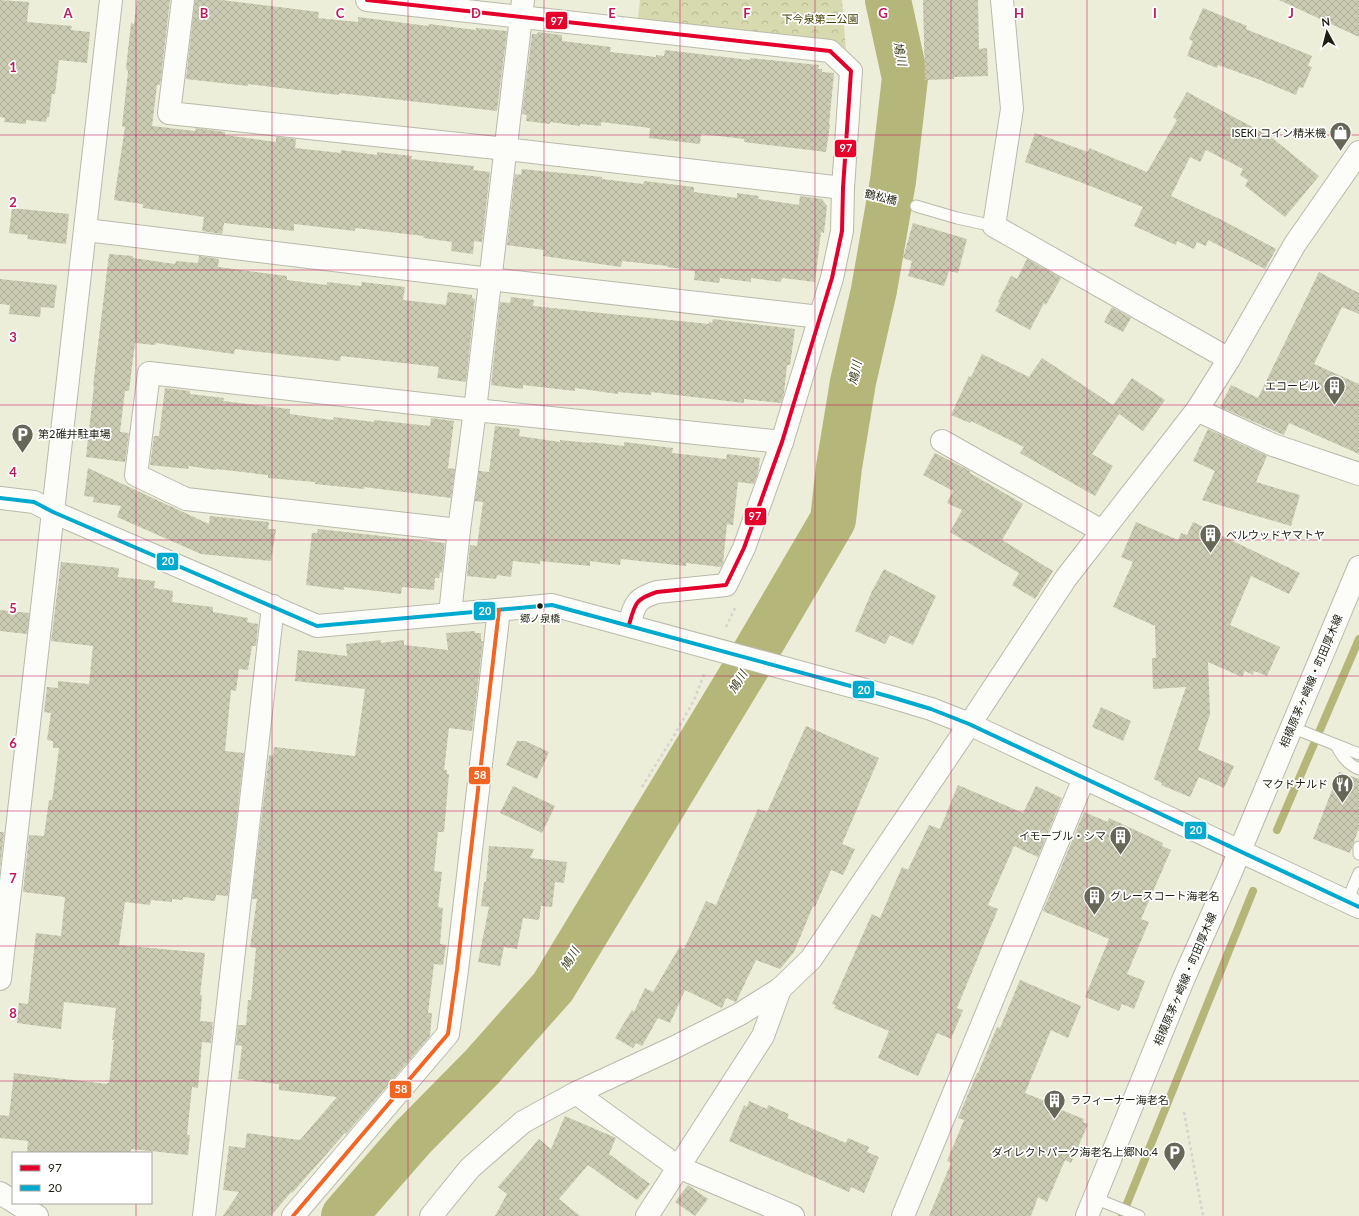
<svg xmlns="http://www.w3.org/2000/svg" width="1359" height="1216" viewBox="0 0 1359 1216" font-family="Lato,'Noto Sans JP',sans-serif">
<style>
.park{fill:url(#park-crowns)}
.lines{fill:none;stroke-linecap:round;stroke-linejoin:round}
.stream{stroke:#b5b679;stroke-width:8}
.river{stroke:#b5b679;stroke-width:46}
.building{fill:url(#building-cross-hatch)}
.lane-casing{stroke:#b9baaa;stroke-width:13}
.street-casing{stroke:#b9baaa;stroke-width:24}
.secondary-casing{stroke:#b9baaa;stroke-width:24}
.primary-casing{stroke:#b9baaa;stroke-width:24}
.path{stroke:#d4d4ce;stroke-width:2.5;stroke-dasharray:3 3;stroke-linecap:butt}
.lane{stroke:#fcfcf9;stroke-width:11}
.street{stroke:#fcfcf9;stroke-width:22}
.secondary{stroke:#fcfcf9;stroke-width:22}
.primary{stroke:#fcfcf9;stroke-width:22}
.bus-1-casing{stroke:#fff;stroke-width:7}
.bus-2-casing{stroke:#fff;stroke-width:7}
.bus-3-casing{stroke:#fff;stroke-width:7}
.bus-1{stroke:#e4002b;stroke-width:4}
.bus-2{stroke:#00a9ce;stroke-width:4}
.bus-3{stroke:#f26522;stroke-width:4}
.grid{fill:none;stroke:#c2185b;stroke-width:1;stroke-opacity:0.55}
.bus-dot{fill:#1e1e10;stroke:#fff;stroke-width:1.5}
.labels{text-anchor:middle;stroke-width:3.5;stroke-linejoin:round;paint-order:stroke}
.bus-label{font-size:10px;fill:#1e1e10;stroke:#fff}
.park-label{font-size:11px;fill:#3e3d00;stroke:#fff}
.poi-label{font-size:11px;fill:#1e1e10;stroke:#fff;text-anchor:end}
.street-label{font-size:11px;fill:#1e1e10;stroke:#fff}
.water-label{font-size:12px;font-style:italic;fill:#3a3a18;stroke:#fff}
.grid-label{font-size:13px;text-anchor:middle;font-weight:bold;fill:#c2185b;stroke:#fff;stroke-width:3.5;stroke-linejoin:round;paint-order:stroke}
.line-badge{stroke:#fff;stroke-width:1.5}
.badge-label{font-size:11px;text-anchor:middle;font-weight:bold;fill:#fff}
</style>
<defs>
<pattern id="park-crowns" width="20" height="18" patternUnits="userSpaceOnUse"><rect width="20" height="18" fill="#d7d9ae"/><path d="M2 6a3 3 0 1 1 6 0M12 15a3 3 0 1 1 6 0" fill="none" stroke="#b8ba95"/></pattern>
<pattern id="building-cross-hatch" width="8" height="8" patternUnits="userSpaceOnUse"><rect width="8" height="8" fill="#cacbb2"/><path d="M0 0l8 8M0 8l8-8" fill="none" stroke="#adae98"/></pattern>
</defs>
<rect width="100%" height="100%" fill="#edeed9"/>
<path class="park" d="M640,0H842L846,51L827,39L638,19Z"/>
<g class="lines">
<g class="stream">
<path d="M1277,830L1359,639"/>
<path d="M1122,1216L1253,891"/>
</g>
<path class="river" d="M344,1216L413,1137L482,1067L553,987L745,670L833,520L839,467L853,382L874,290L893,181L905,78L888,0"/>
</g>
<g class="building">
<path d="M0,0L29,2L27,22L72,26L71,30L90,32L87,63L59,60L55,94H52L49,117H47L46,122L26,120V124L4,122L5,118L0,117Z"/>
<path d="M137,0H170L161,77L160,85H157L152,126L195,131L196,128L225,132V135L276,142V137L296,139L295,148L341,153V150L377,155V152L412,156L411,159L474,166L473,170L490,172L482,242L474,241L473,254L451,251L452,242L423,238L424,236L355,228V231L294,224V231L224,223L222,234L202,231L204,217L143,208V204L114,200L125,127L122,126L128,72L126,68L131,23L134,24Z"/>
<path d="M195,0H221L319,12L318,18L358,22V17L428,26L429,24L476,30V28L507,31L497,111L339,93V95L248,84V86L186,79Z"/>
<path d="M923,0H978L979,49L987,48L988,76L954,77V79L925,80Z"/>
<path d="M1279,0H1359V37Z"/>
<path d="M1203,8L1247,26L1246,29L1312,56L1308,66L1312,67L1303,88L1299,87L1296,95L1260,80L1218,65L1217,68L1187,56L1193,41L1189,39Z"/>
<path d="M538,32L562,35V41L611,47L610,52L656,57V55L664,56L665,50L750,60V58L819,65L818,69H822V72L834,73L829,125H830L826,152L744,142V139L701,134L700,144L649,138L650,128L601,122V126L580,124V126L550,122V124L526,121L527,115L522,114L532,34H537Z"/>
<path d="M1187,92L1271,137L1319,176L1285,217L1245,186L1248,180L1240,175L1243,169L1206,150L1200,162L1190,157L1171,196L1220,219L1276,249L1265,269L1208,240L1206,246L1197,242L1194,249L1177,241L1176,245L1134,226L1143,207L1075,180L1025,162L1035,133L1088,152L1089,148L1147,172L1177,120L1173,117Z"/>
<path d="M522,169L602,177V179L643,184L644,181L694,187V192L737,198V193L759,196L758,199L799,205L800,196L822,199L827,206L824,233L821,232L815,282L782,278L781,282L751,278V282L720,278L719,283L694,280L695,271L667,267L668,266L622,261L621,267L543,256L544,250L507,245L515,174L521,175Z"/>
<path d="M12,208L69,214L66,244L27,239L28,235L9,233Z"/>
<path d="M913,223L967,239L958,273L949,271L944,286L908,276L912,261L903,258Z"/>
<path d="M109,254L133,256V258L175,264L176,261L198,263L199,256L219,259L218,267L287,276V280L327,285V282L361,286L362,282L405,287L403,300L446,305L448,292L472,295V298L475,299L466,382L437,378L439,367L341,356L340,361L235,349L234,354L156,343L155,345L135,343L129,391H125L120,432L129,433L125,462L86,457L94,386H93Z"/>
<path d="M1027,259L1061,278L1046,305L1044,303L1030,330L995,311L1000,303L998,302L1011,276L1017,279Z"/>
<path d="M1319,272L1359,293V314L1342,307L1314,364L1359,384V454L1289,423L1284,435L1220,407L1231,385L1258,398Z"/>
<path d="M0,279L57,285L54,308L41,307L40,317L9,314L10,305L0,304Z"/>
<path d="M511,297L534,300L533,306L709,324V322L712,323L713,319L795,329L790,365H787L784,393L781,403L744,399V403L651,392V395L618,392V394L575,388V391L523,385V389L491,385L500,302L510,303Z"/>
<path d="M1112,307L1131,318L1123,332L1104,322Z"/>
<path d="M982,354L1029,377L1042,358L1113,405L1132,378L1165,400L1143,431L1119,414L1092,454L1113,466L1095,496L1020,453L1024,447L971,421L970,423L951,415L969,376L971,377Z"/>
<path d="M165,388L190,391V394L224,398L223,401L290,409V414L333,420L334,417L374,422V420L430,426L431,418L454,421L448,468L455,469L451,498L364,487V489L315,484V482L268,478V475L216,469V470L189,466L188,469L150,465L154,436H159Z"/>
<path d="M495,426L520,429L519,436L560,442V440L590,443V442L624,446V442L673,448L672,453L726,459L727,454L760,458L758,472L754,484L738,482L733,525L727,524L723,563L721,567L686,563V566L621,559L620,565L590,561V566L540,561V564L513,561L511,577L497,575L496,579L467,576L470,545L477,546L483,502L475,501L479,471L489,472Z"/>
<path d="M1208,429L1267,456L1256,482L1300,495L1291,526L1202,500L1215,471L1193,461Z"/>
<path d="M935,453L970,471V473L1023,504L1002,540L1053,571L1035,599L1012,585L1019,573L950,532L962,510L947,503L953,491L923,475Z"/>
<path d="M88,468L209,524L210,516L269,522L268,529H276L271,561L201,554L117,517L121,506L93,502L94,497L84,496Z"/>
<path d="M1136,522L1178,540L1181,533L1187,535L1193,522L1300,573L1289,594L1251,576L1230,625L1280,647L1267,676L1254,671L1253,675L1245,671L1242,677L1208,662L1210,714L1198,750L1234,766L1224,788L1199,777L1190,797L1161,785L1162,783L1154,779L1186,687L1153,689L1152,658H1156L1155,626L1113,607L1133,562L1121,557Z"/>
<path d="M318,529L445,543L442,573L440,572L439,578H435L434,590L402,587L401,594L344,587V590L306,585L312,533H317Z"/>
<path d="M61,562L119,568L118,577L155,581L154,588L173,591L172,602L213,607V612L248,618L247,622L258,624L256,646H252L248,670L239,669L236,691L231,690L225,751L244,753L228,896L216,895L215,901L183,897V900L172,899V902L151,900L150,905L125,902L119,945L205,953L200,995H202L200,1021L213,1022L211,1043L202,1042L198,1088L192,1087L187,1135H190L188,1155L131,1149V1153H27L28,1141L0,1138V1115L9,1116L14,1073L107,1084V1083H109L114,1040H112L116,1008L64,1002L61,1029L17,1023L19,1003L28,1004L36,933L61,936L65,897L23,892L29,835L44,836L49,800H52L53,794L59,748H53V741L47,740L51,713L44,712L47,687L58,688V681L89,684L93,646L51,641Z"/>
<path d="M884,569L936,596L913,645L890,635L885,644L855,631L872,591Z"/>
<path d="M0,610L30,613L27,634L0,631Z"/>
<path d="M475,631V633H481V641H483L472,731L449,728L444,770H447V774H449L444,832H438L434,871L442,872L438,907L443,908L440,944L446,945L443,965L434,964L428,1013H432L430,1036L346,1134L345,1133L292,1193L291,1192L271,1216H223L239,1192L223,1190L229,1146L245,1148L247,1133L300,1140L337,1097L279,1090V1084L238,1079L242,1046L236,1045L238,1025H246L248,1000H251L256,948L250,947L257,899H252L269,755L273,756L274,747L355,756L364,696L365,689L295,681L298,650L347,656L346,644L381,640V643L404,640V645L448,650L446,633Z"/>
<path d="M1101,707L1131,721L1123,741L1092,727Z"/>
<path d="M806,726L879,758L842,844L855,849L843,875L831,870L815,907L813,906L794,952L780,969L756,960L736,1002L726,998L722,1008L685,990L670,1023L658,1018L642,1046L636,1043L633,1048L615,1038L632,1010L634,1012L645,988L653,992L680,946L684,949L706,901L716,905L758,809L767,812Z"/>
<path d="M517,741H525L549,752L537,779L506,765Z"/>
<path d="M1339,772L1359,779V828L1350,853L1313,839Z"/>
<path d="M958,785L1023,813L1036,786L1062,798L1038,857L1014,846L988,905L998,909L957,1008L963,1010L951,1039L937,1033L918,1076L878,1058L889,1031L834,1008L836,1005L832,1004L872,914L880,918L902,867L908,870L929,825L940,829Z"/>
<path d="M513,786L555,806L542,833L500,813Z"/>
<path d="M1084,812L1108,822L1109,818L1163,843L1162,846L1171,850L1141,919L1149,922L1127,974L1145,981L1134,1009L1122,1004L1119,1011L1085,997L1109,939L1043,911Z"/>
<path d="M0,832H4L0,869Z"/>
<path d="M489,846L534,849L530,858L567,862L564,883L555,882L552,907L541,906L539,920L523,918L517,949L504,947L500,966L478,962L489,907L481,906L484,882H486Z"/>
<path d="M1020,980L1081,1006L1068,1038L1051,1030L1025,1093L1057,1106L1056,1108L1084,1119L1083,1122L1088,1124L1071,1163L1065,1160L1047,1202L1038,1197L1031,1216H929L951,1163L947,1161L964,1120L958,1118L977,1073H978L997,1027L1000,1028Z"/>
<path d="M749,1101L767,1109L768,1105L789,1114L787,1118L846,1143L848,1138L869,1147L867,1152L879,1157L864,1193L851,1187L849,1192L729,1141L744,1105L747,1107Z"/>
<path d="M565,1116L616,1138L609,1154L650,1184L637,1200L588,1165L559,1199L580,1216H495L507,1194L498,1187L539,1139L551,1149Z"/>
<path d="M688,1185L708,1199L695,1216L675,1202Z"/>
</g>
<g class="lines">
<defs>
<g id="lane">
<path d="M916,206L957,218L994,226"/>
<path d="M1291,727L1359,754"/>
<path d="M1336,745C1342,756 1347,764 1359,769"/>
<path d="M1359,847V854"/>
<path d="M1347,901L1359,873"/>
<path d="M1094,1198L1139,1216"/>
</g>
<g id="street">
<path d="M183,0L169,113L506,149L843,188"/>
<path d="M367,0L830,51L851,71L843,188L842,231L832,278L782,442L744,548L726,585L657,592C635,599 635,604 629,625"/>
<path d="M1002,0L1012,109L994,226L1229,359"/>
<path d="M86,230L490,279L820,317"/>
<path d="M1197,410L1273,445L1359,474"/>
<path d="M942,441L1102,531"/>
<path d="M0,498L34,502L53,512L317,626L552,605L891,697L931,709L969,724"/>
<path d="M459,530L186,499L136,475L149,373L475,410L782,442"/>
<path d="M450,614L459,530L475,410L523,0"/>
<path d="M0,979C37,653 76,327 111,0"/>
<path d="M576,1093L678,1167L793,1216"/>
<path d="M0,1193L13,1201"/>
<path d="M16,1203L37,1216"/>
<path d="M204,1216L273,606"/>
<path d="M293,1216L448,1034L457,970L499,610"/>
<path d="M431,1216L470,1168L523,1122L576,1093L673,1048L740,1014L780,989L811,959L979,710L1066,578L1197,410L1229,359L1295,244L1359,152"/>
<path d="M647,1216L763,1036L780,989"/>
<path d="M903,1216L1084,778"/>
</g>
<path id="secondary" d="M969,724L1359,907"/>
<path id="primary" d="M1087,1216L1183,980L1228,879L1359,567"/>
</defs>
<use href="#lane" class="lane-casing"/>
<use href="#street" class="street-casing"/>
<use href="#secondary" class="secondary-casing"/>
<use href="#primary" class="primary-casing"/>
<g class="path">
<path d="M866,194L898,202"/>
<path d="M726,627L735,608"/>
<path d="M642,787L675,734L694,700L705,672"/>
<path d="M1184,1112L1203,1216"/>
</g>
<use href="#lane" class="lane"/>
<use href="#street" class="street"/>
<use href="#secondary" class="secondary"/>
<use href="#primary" class="primary"/>
<defs>
<path id="bus-1" d="M367,0L830,51L851,71L843,188L842,231L832,278L782,442L744,548L726,585L657,592C635,599 635,604 629,625"/>
<path id="bus-2" d="M0,498L34,502L53,512L317,626L552,605L891,697L931,709L969,724L1359,907"/>
<path id="bus-3" d="M293,1216L448,1034L457,970L499,610"/>
</defs>
<use href="#bus-1" class="bus-1-casing"/>
<use href="#bus-2" class="bus-2-casing"/>
<use href="#bus-3" class="bus-3-casing"/>
<use href="#bus-1" class="bus-1"/>
<use href="#bus-2" class="bus-2"/>
<use href="#bus-3" class="bus-3"/>
</g>
<path class="grid" d="M136,0V1153M272,0V1216M408,0V1216M544,0V1216M680,0V1216M815,0V1216M951,0V1216M1087,0V1216M1223,0V1216M0,135H1359M0,270H1359M0,405H1359M0,540H1359M0,676H1359M0,811H1359M0,946H1359M0,1081H1359M136,1203V1216"/>
<defs>
<symbol id="shop-pin" viewBox="-11 -11 22 30"><path d="M0 17L-7.5 6A9.5 9.5 0 1 1 7.5 6Z" fill="#666756" stroke="#fff"/><path d="M-5-2.5h2.3a2.7 3.5 0 0 1 5.4 0H5L5.5 6h-11ZM-1.5-2.5h3a1.5 2.3 0 0 0-3 0Z" fill="#fff"/></symbol>
<symbol id="building-pin" viewBox="-11 -11 22 30"><path d="M0 17L-7.5 6A9.5 9.5 0 1 1 7.5 6Z" fill="#666756" stroke="#fff"/><path d="M-4-6H4V6H1V3H-1V6H-4ZM-2.5-4.3h1.7v1.8h-1.7ZM.8-4.3h1.7v1.8H.8ZM-2.5-1h1.7V.8h-1.7ZM.8-1h1.7V.8H.8Z" fill="#fff"/></symbol>
<symbol id="parking-pin" viewBox="-11 -11 22 30"><path d="M0 17L-7.5 6A9.5 9.5 0 1 1 7.5 6Z" fill="#666756" stroke="#fff"/><path d="M-3.5-5.5H1a3.5 3.5 0 0 1 0 7H-1V5.5H-3.5ZM-1-3.4V-.6H.8a1.4 1.4 0 0 0 0-2.8Z" fill="#fff"/></symbol>
<symbol id="restaurant-pin" viewBox="-11 -11 22 30"><path d="M0 17L-7.5 6A9.5 9.5 0 1 1 7.5 6Z" fill="#666756" stroke="#fff"/><path d="M-5-6h1v4h1v-4h1v4h1v-4h1v5L-1.5 .5V6h-2V.5L-5-1ZM5-6V6H3V1.5H1.5Q1.5-4 5-6Z" fill="#fff"/></symbol>
</defs>
<g fill-rule="evenodd">
<use href="#shop-pin" x="1328" y="120" width="25" height="34"/>
<use href="#building-pin" x="1322" y="374" width="25" height="34"/>
<use href="#parking-pin" x="10" y="422" width="25" height="34"/>
<use href="#building-pin" x="1198" y="522" width="25" height="34"/>
<use href="#restaurant-pin" x="1330" y="772" width="25" height="34"/>
<use href="#building-pin" x="1108" y="824" width="25" height="34"/>
<use href="#building-pin" x="1082" y="884" width="25" height="34"/>
<use href="#building-pin" x="1042" y="1088" width="25" height="34"/>
<use href="#parking-pin" x="1162" y="1140" width="25" height="34"/>
</g>
<circle class="bus-dot" cx="540" cy="606" r="3.5"/>
<g class="labels">
<g class="bus-label">
<text x="540" y="622">郷ノ泉橋</text>
</g>
<g class="park-label">
<text x="820" y="23">下今泉第二公園</text>
</g>
<g class="poi-label">
<text x="1326" y="137">ISEKI コイン精米機</text>
<text x="1320" y="390">エコービル</text>
<text x="38" y="438" text-anchor="start">第2碓井駐車場</text>
<text x="1226" y="539" text-anchor="start">ベルウッドヤマトヤ</text>
<text x="1328" y="788">マクドナルド</text>
<text x="1106" y="840">イモーブル・シマ</text>
<text x="1110" y="900" text-anchor="start">グレースコート海老名</text>
<text x="1070" y="1104" text-anchor="start">ラフィーナー海老名</text>
<text x="1158" y="1156">ダイレクトパーク海老名上郷No.4</text>
</g>
<g class="street-label">
<text transform="translate(881 197) rotate(14)" y="4">鶴松橋</text>
<text transform="translate(1311 681) rotate(-67)" y="4">相模原茅ヶ崎線・町田厚木線</text>
<text transform="translate(1185 979) rotate(-67)" y="4">相模原茅ヶ崎線・町田厚木線</text>
</g>
<g class="water-label">
<text transform="translate(900 54) rotate(78)" y="4">鳩川</text>
<text transform="translate(855 373) rotate(-78)" y="4">鳩川</text>
<text transform="translate(738 682) rotate(-59)" y="4">鳩川</text>
<text transform="translate(570 959) rotate(-59)" y="4">鳩川</text>
</g>
</g>
<g class="grid-label">
<text x="68" y="18">A</text>
<text x="204" y="18">B</text>
<text x="340" y="18">C</text>
<text x="476" y="18">D</text>
<text x="612" y="18">E</text>
<text x="747" y="18">F</text>
<text x="883" y="18">G</text>
<text x="1019" y="18">H</text>
<text x="1155" y="18">I</text>
<text x="1291" y="18">J</text>
<text x="13" y="72">1</text>
<text x="13" y="207">2</text>
<text x="13" y="342">3</text>
<text x="13" y="477">4</text>
<text x="13" y="613">5</text>
<text x="13" y="748">6</text>
<text x="13" y="883">7</text>
<text x="13" y="1018">8</text>
</g>
<g class="line-badge">
<rect x="545" y="11" width="23" height="19" rx="4" fill="#e4002b"/>
<rect x="834" y="139" width="23" height="19" rx="4" fill="#e4002b"/>
<rect x="744" y="507" width="23" height="19" rx="4" fill="#e4002b"/>
<rect x="156" y="552" width="23" height="19" rx="4" fill="#00a9ce"/>
<rect x="473" y="601" width="23" height="20" rx="4" fill="#00a9ce"/>
<rect x="852" y="680" width="23" height="19" rx="4" fill="#00a9ce"/>
<rect x="468" y="766" width="23" height="19" rx="4" fill="#f26522"/>
<rect x="1184" y="821" width="23" height="19" rx="4" fill="#00a9ce"/>
<rect x="389" y="1080" width="23" height="19" rx="4" fill="#f26522"/>
</g>
<g class="badge-label">
<text x="557" y="25">97</text>
<text x="846" y="152">97</text>
<text x="755" y="520">97</text>
<text x="168" y="565">20</text>
<text x="485" y="615">20</text>
<text x="864" y="694">20</text>
<text x="480" y="779">58</text>
<text x="1196" y="834">20</text>
<text x="401" y="1093">58</text>
</g>
<rect x="12" y="1152" width="140" height="52" fill="#ffffff" stroke="#a5a59f"/>
<rect x="20" y="1165" width="20" height="6" fill="#e4002b" stroke="#a5a59f"/>
<text x="48" y="1172" font-size="12" fill="#1e1e10">97</text>
<rect x="20" y="1185" width="20" height="6" fill="#00a9ce" stroke="#a5a59f"/>
<text x="48" y="1192" font-size="12" fill="#1e1e10">20</text>
<g transform="translate(1327 32) rotate(353)" stroke="#ffffff" stroke-width="3" paint-order="stroke">
<path d="M0-3L7 15L0 10L-7 15Z" fill="#1e1e10"/>
<text y="-6" font-size="11" font-weight="bold" text-anchor="middle" fill="#1e1e10">N</text>
</g>
</svg>
